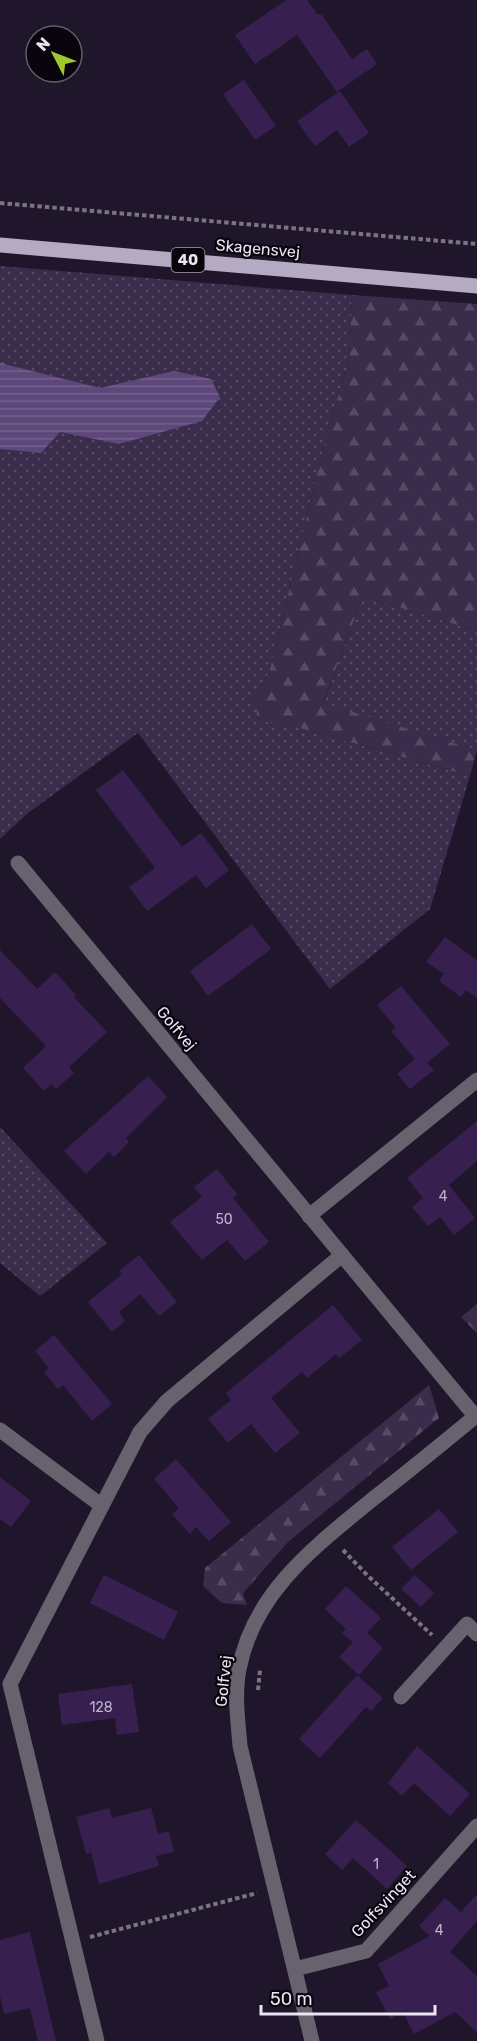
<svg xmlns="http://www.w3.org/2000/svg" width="477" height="2041" viewBox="0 0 477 2041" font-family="Rubik,sans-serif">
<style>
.grass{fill:url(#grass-dots)}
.forest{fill:url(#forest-firs)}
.water{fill:url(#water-rules)}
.building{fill:#37204f}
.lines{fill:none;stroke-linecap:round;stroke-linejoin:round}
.path{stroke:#7b7385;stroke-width:4;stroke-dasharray:4.5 3;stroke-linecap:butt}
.minor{stroke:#67626e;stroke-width:15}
.primary{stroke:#b4aac3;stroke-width:15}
.labels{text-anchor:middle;stroke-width:4.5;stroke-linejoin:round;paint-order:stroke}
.number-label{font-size:14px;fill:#bdb3ca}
.shield{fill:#08050d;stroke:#a6a1ae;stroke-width:1.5}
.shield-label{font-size:15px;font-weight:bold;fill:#eae4f3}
.street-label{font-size:16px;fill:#eae4f3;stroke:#08050d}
</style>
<defs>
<pattern id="grass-dots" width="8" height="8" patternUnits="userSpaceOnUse" patternTransform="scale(1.5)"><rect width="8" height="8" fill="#3a2c4b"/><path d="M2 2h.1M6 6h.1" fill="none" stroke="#574a65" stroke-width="1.8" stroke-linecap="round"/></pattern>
<pattern id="forest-firs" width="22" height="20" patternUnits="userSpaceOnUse" patternTransform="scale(1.5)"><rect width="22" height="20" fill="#3a2c4b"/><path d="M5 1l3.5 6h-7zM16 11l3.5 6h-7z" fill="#574a65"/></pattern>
<pattern id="water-rules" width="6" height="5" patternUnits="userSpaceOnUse" patternTransform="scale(1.5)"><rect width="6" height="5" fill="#5e477a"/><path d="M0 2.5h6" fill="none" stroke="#75618d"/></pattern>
</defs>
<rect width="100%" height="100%" fill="#20162b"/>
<g class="grass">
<path d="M0,266L352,295L349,362L328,429L269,673L254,698L258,720L293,726L470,776L430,909L330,989L138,733L28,813L0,839Z"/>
<path d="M363,596L477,631V750L323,704Z"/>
<path d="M0,1127L107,1243L40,1296L0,1263Z"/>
</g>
<g class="forest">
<path d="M352,295L477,304V631L363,596L323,703L477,750L470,776L293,726L258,721L254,698L269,673L328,429L349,362Z"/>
<path d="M477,1304V1333L461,1317Z"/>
<path d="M429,1385L439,1418L288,1542L243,1593L247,1605L222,1603L203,1586L205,1568Z"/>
</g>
<path class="water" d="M0,363L100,388L174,371L211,379L220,397L202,421L119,444L60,432L41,453L0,449Z"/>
<g class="building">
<path d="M286,0H307L317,14L322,15L352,59L367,49L377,64L337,92L297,35L255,64L235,35Z"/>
<path d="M244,80L276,126L255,140L223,94Z"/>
<path d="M340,91L369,133L349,147L337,130L315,146L297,121Z"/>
<path d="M123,770L182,847L201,833L229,870L206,888L196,875L147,911L129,887L155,868L96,790Z"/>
<path d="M252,924L271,949L208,996L190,971Z"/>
<path d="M445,937L477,960V998L466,990L461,997L439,981L444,974L426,962Z"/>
<path d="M0,950L37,989L55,972L76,995L74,997L107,1032L69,1067L74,1073L56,1089L52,1084L44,1091L23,1068L46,1046L0,998Z"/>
<path d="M401,986L450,1044L427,1063L434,1070L410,1089L397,1074L415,1059L391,1031L396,1028L377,1005Z"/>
<path d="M148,1076L167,1097L126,1138L129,1142L114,1157L109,1152L86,1174L64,1151Z"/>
<path d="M477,1121V1161L449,1185L475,1218L454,1235L440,1217L428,1226L412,1207L423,1198L407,1178Z"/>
<path d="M217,1169L237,1194L233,1198L269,1242L245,1261L227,1240L202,1260L170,1222L202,1197L194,1187Z"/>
<path d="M139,1255L177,1302L159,1316L140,1294L119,1312L125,1321L112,1332L88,1302L122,1274L119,1271Z"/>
<path d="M333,1305L362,1340L339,1358L336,1354L307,1378L302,1372L271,1398L300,1433L275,1453L251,1424L228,1443L208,1419L231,1400L226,1393Z"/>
<path d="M54,1335L112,1404L92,1421L63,1385L58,1389L44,1372L49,1368L35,1351Z"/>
<path d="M176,1459L231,1522L209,1541L196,1527L190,1534L172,1514L179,1508L154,1479Z"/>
<path d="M0,1477L31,1501L11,1527L0,1519Z"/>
<path d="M439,1509L458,1532L411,1570L392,1547Z"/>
<path d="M104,1575L178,1612L164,1640L90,1603Z"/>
<path d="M415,1575L434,1593L421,1607L401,1589Z"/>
<path d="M346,1586L381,1618L367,1633L383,1648L359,1675L339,1657L353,1642L342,1633L346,1629L325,1609Z"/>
<path d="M357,1675L383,1698L371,1711L366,1707L320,1758L299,1739Z"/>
<path d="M132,1684L139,1732L117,1735L115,1718L62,1725L58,1694Z"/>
<path d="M417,1746L470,1794L450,1816L414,1783L402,1796L388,1783Z"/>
<path d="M109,1808L112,1818L151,1808L158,1834L169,1831L174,1852L156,1856L159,1866L99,1884L91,1852L86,1854L76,1817Z"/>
<path d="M356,1820L407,1866L387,1889L353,1858L342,1870L325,1854Z"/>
<path d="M477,1894V1921L450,1952L477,1976V2032L455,2012L414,2034L403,2012L390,2019L376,1992L389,1986L378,1964L430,1936L419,1926L445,1898L461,1912Z"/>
<path d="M30,1932L56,2041H38L30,2008L4,2014L0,1996V1940Z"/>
</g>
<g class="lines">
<g class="path">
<path d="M0,203L477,244"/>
<path d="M343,1550L367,1575L432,1635"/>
<path d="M258,1690L260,1670"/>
<path d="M90,1937L257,1893"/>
</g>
<g class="minor">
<path d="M18,863L475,1416"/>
<path d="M309,1216L477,1080"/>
<path d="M0,1430L102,1506"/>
<path d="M401,1697L467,1624L477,1634"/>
<path d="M295,1969L366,1951L477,1826"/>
<path d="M97,2041L10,1684L140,1432L167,1401L342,1255"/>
<path d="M312,2041L240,1746C238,1721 234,1695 239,1669C254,1591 317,1545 374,1498C409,1471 443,1443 477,1415"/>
</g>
<path class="primary" d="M0,245L477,286"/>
</g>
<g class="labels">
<g class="number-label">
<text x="443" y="1201">4</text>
<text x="224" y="1224">50</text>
<text x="101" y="1712">128</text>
<text x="376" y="1869">1</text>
<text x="439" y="1935">4</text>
</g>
<rect class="shield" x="171.5" y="248" width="33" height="24" rx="4.5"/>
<g class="shield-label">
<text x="188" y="265">40</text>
</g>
<g class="street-label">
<text transform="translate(258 248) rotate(5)" y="6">Skagensvej</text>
<text transform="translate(177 1028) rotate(50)" y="6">Golfvej</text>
<text transform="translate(223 1681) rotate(-84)" y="6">Golfvej</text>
<text transform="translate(383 1903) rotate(-47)" y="6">Golfsvinget</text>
</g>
</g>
<g transform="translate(54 54) rotate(312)"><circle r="28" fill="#08050d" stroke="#625e69" stroke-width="1.5"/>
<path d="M0-4.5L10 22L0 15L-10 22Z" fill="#a1c92b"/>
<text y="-9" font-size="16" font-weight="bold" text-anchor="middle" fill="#eae4f3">N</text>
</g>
<path d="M261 2005v9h174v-9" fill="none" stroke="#eae4f3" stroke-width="3"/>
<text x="270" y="2005" font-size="18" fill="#eae4f3" stroke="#08050d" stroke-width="4.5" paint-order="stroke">50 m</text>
</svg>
